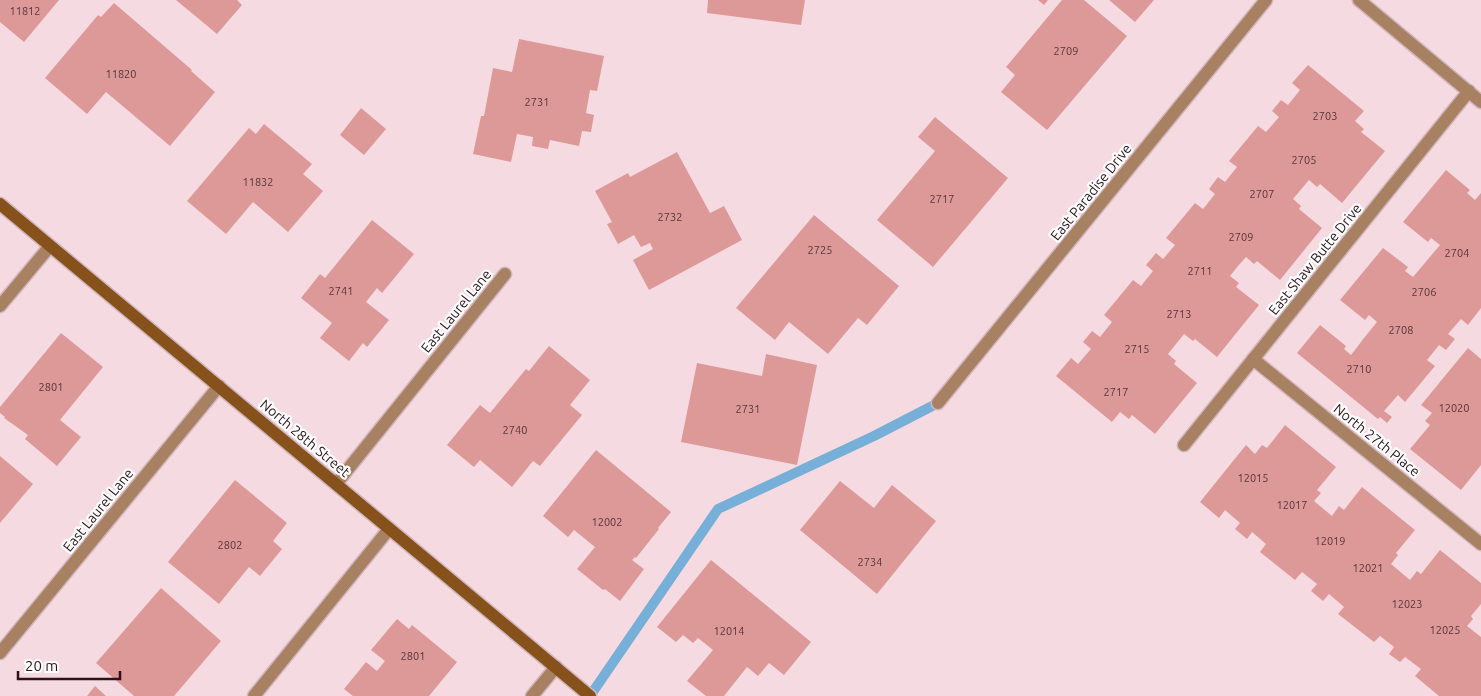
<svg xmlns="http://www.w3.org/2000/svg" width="1481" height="696" viewBox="0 0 1481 696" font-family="Ubuntu,sans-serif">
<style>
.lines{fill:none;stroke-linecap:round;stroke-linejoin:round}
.stream{stroke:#76afd8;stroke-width:10}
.building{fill:#dd9998}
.lane-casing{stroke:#d1b6bd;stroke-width:15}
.street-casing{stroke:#d1b6bd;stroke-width:15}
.secondary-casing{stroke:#d1b6bd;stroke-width:15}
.lane{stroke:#a78161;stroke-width:12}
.street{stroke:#a78161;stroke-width:12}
.secondary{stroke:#87511c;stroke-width:12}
.labels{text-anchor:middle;stroke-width:4.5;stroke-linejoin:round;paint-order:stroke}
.number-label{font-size:11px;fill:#58343a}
.street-label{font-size:14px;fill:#2b131b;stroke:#fff}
</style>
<rect width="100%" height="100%" fill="#f6dae1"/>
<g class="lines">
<path class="stream" d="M590,696L718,509L874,436L938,403"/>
</g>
<g class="building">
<path d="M0,0H59L24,42L0,22Z"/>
<path d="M176,0H237L242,5L217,34Z"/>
<path d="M708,0H805L801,25L707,13Z"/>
<path d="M1038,0H1048L1044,5Z"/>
<path d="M1062,0H1084L1127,36L1047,130L1001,92L1015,75L1006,67Z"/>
<path d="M1109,0H1154L1135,22Z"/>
<path d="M114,3L192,70L191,71L215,92L170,146L106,92L87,114L45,78L98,15L101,17Z"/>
<path d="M519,39L604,56L597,91L590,90L586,113L594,115L591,132L582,131L579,146L550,140L548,149L532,146L533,137L517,134L511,162L473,154L481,116H484L493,68L512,72Z"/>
<path d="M1308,65L1364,111L1355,121L1364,129L1361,132L1385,151L1342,203L1320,184L1317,187L1309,180L1293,199L1301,206L1299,209L1322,228L1280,280L1257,261L1254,264L1246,257L1238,266L1230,276L1239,283L1236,287L1259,305L1217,357L1195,339L1193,341L1184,334L1168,354L1176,361L1174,364L1197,383L1155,434L1132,415L1129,419L1120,412L1112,422L1056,376L1071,358L1078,364L1091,349L1083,342L1092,331L1100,337L1112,322L1104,315L1133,280L1141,286L1153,271L1146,265L1156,253L1163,259L1175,245L1166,238L1195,203L1203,209L1215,194L1209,189L1218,177L1225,182L1237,167L1229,161L1258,126L1266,132L1279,117L1272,111L1281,100L1288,105L1300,90L1292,83Z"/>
<path d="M361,108L386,129L364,155L340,135Z"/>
<path d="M935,117L1008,178L933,267L877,220L935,151L918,137Z"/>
<path d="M264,124L312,164L303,174L323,191L288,232L253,202L226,234L187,201L249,128L256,134Z"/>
<path d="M677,152L710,213L724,206L742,240L649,290L633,260L653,249L650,243L641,247L634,235L618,244L607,224L612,222L595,191L628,173L630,177Z"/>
<path d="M1446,170L1470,190L1467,193L1475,200L1481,193V308L1468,325L1461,319L1448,334L1455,339L1446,350L1439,345L1427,360L1435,366L1405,402L1398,395L1384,411L1392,417L1387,423L1380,417L1378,419L1297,353L1320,325L1346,346L1344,349L1351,355L1364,338L1377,322L1369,315L1365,320L1340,300L1383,248L1408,267L1405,271L1413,277L1440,245L1431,238L1428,242L1403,222Z"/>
<path d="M814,215L899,286L867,325L858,318L828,354L789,322L775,340L736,308Z"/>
<path d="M372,220L414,254L382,293L377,288L366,302L389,320L367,347L363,343L349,361L320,338L332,323L301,298L320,274L325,278Z"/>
<path d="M61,333L103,367L60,420L81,437L57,466L25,439L28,435L4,418L5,417L0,413V407Z"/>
<path d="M549,346L590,380L570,405L582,415L540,466L533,461L512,487L480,460L474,467L447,445L480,405L490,413L526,369L529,371Z"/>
<path d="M1468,348L1481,359V465L1461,490L1410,449L1430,425L1425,421L1432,413L1421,405Z"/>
<path d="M766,354L817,365L797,465L681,442L697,363L762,376Z"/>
<path d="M1285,425L1336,467L1317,490L1321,493L1314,501L1332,516L1339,506L1344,510L1362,487L1415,530L1396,553L1398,555L1391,564L1410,580L1417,571L1421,574L1440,550L1481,583V604L1471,616L1473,619L1467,626L1481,637V696H1439L1415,676L1421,669L1405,657L1400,662L1389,654L1394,647L1380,636L1374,642L1338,614L1344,607L1329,594L1323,601L1311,591L1317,584L1302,572L1295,580L1260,552L1266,544L1252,532L1247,539L1235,529L1240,523L1225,510L1219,518L1200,502L1246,445L1255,454L1262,445L1267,448Z"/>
<path d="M596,450L671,512L658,528L659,529L636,558L635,557L632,560L644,569L620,601L605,589L603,590L577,569L595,547L574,530L568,537L543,516Z"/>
<path d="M0,456L33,484L0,523Z"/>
<path d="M235,480L287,523L273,541L282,549L260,576L249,567L219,604L168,562Z"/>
<path d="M840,481L874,508L892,485L936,521L877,594L800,530Z"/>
<path d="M711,560L811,642L784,675L769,663L758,676L747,667L724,696H706L687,681L713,650L698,638L693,643L683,635L676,642L657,627Z"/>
<path d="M161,588L221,641L174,696H134L96,663Z"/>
<path d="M397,619L409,629L412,625L457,662L429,696H353L344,689L366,662L377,671L385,661L371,650Z"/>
<path d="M95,686L106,696H87Z"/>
</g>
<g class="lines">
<defs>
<g id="lane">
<path d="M0,306L50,246"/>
<path d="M254,696L389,529"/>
</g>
<g id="street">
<path d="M1359,0L1481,102"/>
<path d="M1253,359L1481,544"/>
<path d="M938,403L1266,0"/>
<path d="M1184,445L1469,91"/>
<path d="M336,484L505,274"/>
<path d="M0,653L219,386"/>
<path d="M532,696L556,667"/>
</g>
<path id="secondary" d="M0,204L590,696"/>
</defs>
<use href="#lane" class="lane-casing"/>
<use href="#street" class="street-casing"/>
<use href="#secondary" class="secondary-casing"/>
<use href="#lane" class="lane"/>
<use href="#street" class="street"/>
<use href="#secondary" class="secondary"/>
</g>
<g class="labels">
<g class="number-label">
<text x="25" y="15">11812</text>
<text x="1066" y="55">2709</text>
<text x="121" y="78">11820</text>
<text x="537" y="106">2731</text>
<text x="1325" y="120">2703</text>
<text x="1304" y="164">2705</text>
<text x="258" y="186">11832</text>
<text x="1262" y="198">2707</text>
<text x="942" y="203">2717</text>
<text x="670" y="221">2732</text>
<text x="1241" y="241">2709</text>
<text x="820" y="254">2725</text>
<text x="1457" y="257">2704</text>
<text x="1200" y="275">2711</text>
<text x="341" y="295">2741</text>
<text x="1424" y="296">2706</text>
<text x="1179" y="318">2713</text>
<text x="1401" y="334">2708</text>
<text x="1137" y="353">2715</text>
<text x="1359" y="373">2710</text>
<text x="51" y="391">2801</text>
<text x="1116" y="396">2717</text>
<text x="1454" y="412">12020</text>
<text x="748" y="413">2731</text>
<text x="515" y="434">2740</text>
<text x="1253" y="482">12015</text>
<text x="1292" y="509">12017</text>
<text x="607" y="526">12002</text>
<text x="1330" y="545">12019</text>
<text x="230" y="549">2802</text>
<text x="870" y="566">2734</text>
<text x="1368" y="572">12021</text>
<text x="1407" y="608">12023</text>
<text x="1445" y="634">12025</text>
<text x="729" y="635">12014</text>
<text x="413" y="660">2801</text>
</g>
<g class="street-label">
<text transform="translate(1091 192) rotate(-51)" y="5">East Paradise Drive</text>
<text transform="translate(1315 259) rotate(-51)" y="5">East Shaw Butte Drive</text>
<text transform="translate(456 311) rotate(-51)" y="5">East Laurel Lane</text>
<text transform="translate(305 438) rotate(40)" y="5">North 28th Street</text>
<text transform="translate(1377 440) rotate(39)" y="5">North 27th Place</text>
<text transform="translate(98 510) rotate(-51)" y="5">East Laurel Lane</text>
</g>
</g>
<path d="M18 671v8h102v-8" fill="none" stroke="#2b131b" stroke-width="2.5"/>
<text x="25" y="671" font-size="15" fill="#2b131b" stroke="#ffffff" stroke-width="4" paint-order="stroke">20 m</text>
</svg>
